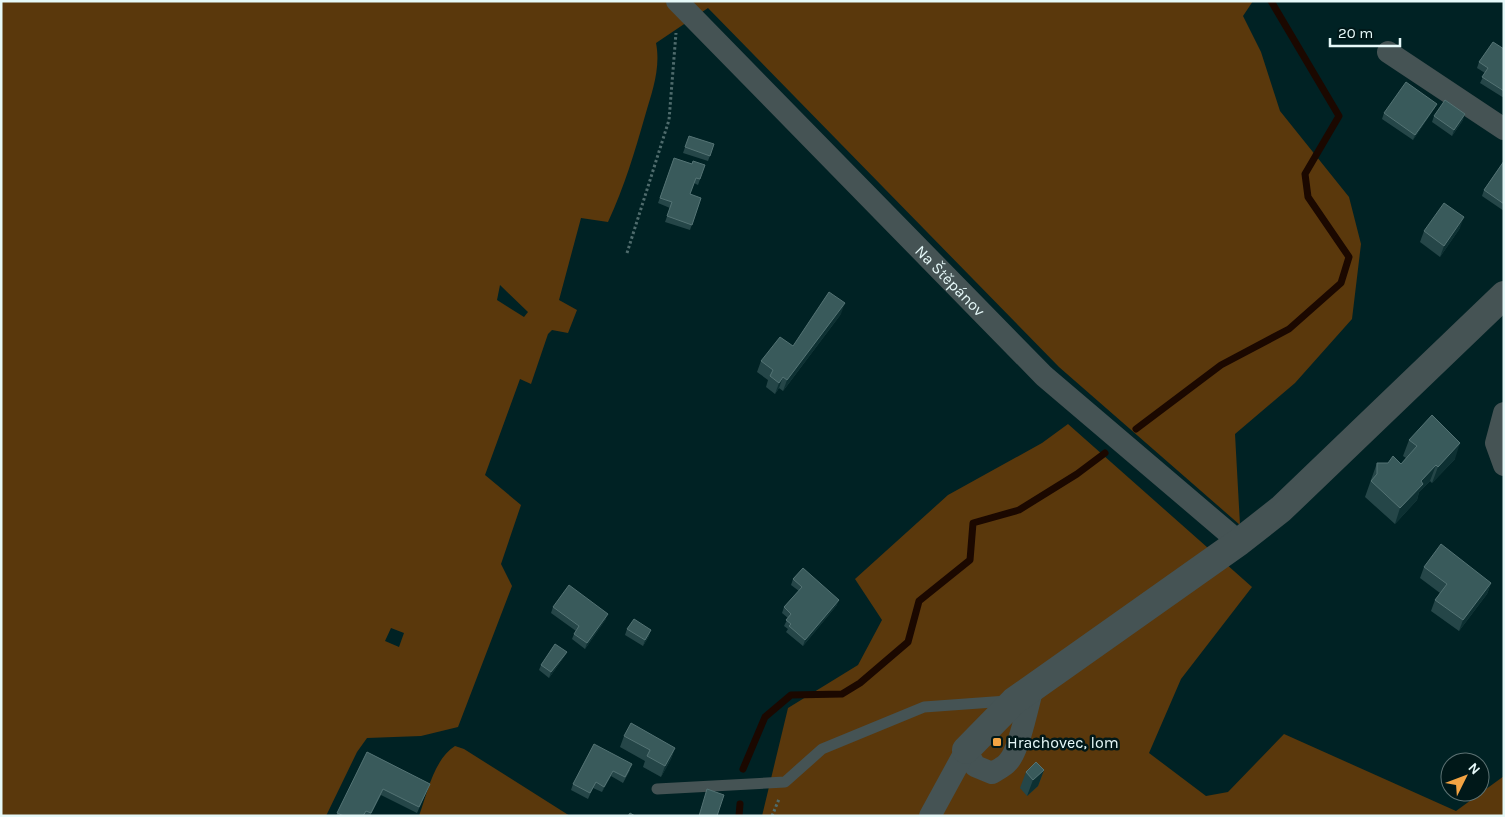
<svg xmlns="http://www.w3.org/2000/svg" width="1505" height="817" viewBox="0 0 1505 817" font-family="Karla,sans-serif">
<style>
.green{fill:#5a380c;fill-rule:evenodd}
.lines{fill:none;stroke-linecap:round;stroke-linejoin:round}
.stream{stroke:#1b0800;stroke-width:7}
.path{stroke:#4f6c6d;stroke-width:3;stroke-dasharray:2.5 2.5;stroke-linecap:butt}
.service{stroke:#455354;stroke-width:11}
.minor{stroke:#455354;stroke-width:22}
.tertiary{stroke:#455354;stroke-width:28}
.wall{fill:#254648}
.shaded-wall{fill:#0d3032}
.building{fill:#395a5b;stroke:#547374}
.poi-dot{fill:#f4a443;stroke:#001819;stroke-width:2}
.labels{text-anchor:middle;stroke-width:5;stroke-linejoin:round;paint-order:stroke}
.street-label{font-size:16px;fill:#e6f9f9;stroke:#001819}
.poi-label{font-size:16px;fill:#e6f9f9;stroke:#001819;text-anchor:start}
</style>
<rect width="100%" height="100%" fill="#002224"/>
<g class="green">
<path d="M1,1H1253L1243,16L1261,52L1280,111L1349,197L1361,244L1352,319L1295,383L1235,434L1240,525L1059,367L708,8L656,43C661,68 652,92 645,116C634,154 625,185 608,222L581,218L559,300L577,310L568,333L552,330L548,334L531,384L520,379L485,475L521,505L501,564L512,586L458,727L421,736L367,738L357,752L326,816H1ZM500,285L528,312L524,317L497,300ZM391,628L404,633L399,647L385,641Z"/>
<path d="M1068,424L1252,587L1181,679L1149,753L1206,796L1228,792L1284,734L1456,811L1504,776V816H762L788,708L858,665L882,620L855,579L948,495L1042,443Z"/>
<path d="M455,746L464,749L570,816H419C427,794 434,759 455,746Z"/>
</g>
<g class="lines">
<g class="stream">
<path d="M1136,429L1221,365L1289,329L1341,283L1349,257L1308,197L1305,174L1339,116L1271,1"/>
<path d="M743,769L765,717L791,695L842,694L860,683L908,642L919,601L970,560L973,523L1019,510L1077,474L1105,453"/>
<path d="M739,816L740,804"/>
</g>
<g class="path">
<path d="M627,253L669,120L676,33"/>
<path d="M772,816L779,799"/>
</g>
<path class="service" d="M657,789L785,782L822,749L924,707L1007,701"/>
<g class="minor">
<path id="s1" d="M677,1L1044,376L1239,542"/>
<path d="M1388,52L1504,129"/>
<path d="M1504,413L1496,443L1504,465"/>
<path d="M966,750L975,766L992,773C997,770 1004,767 1008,762C1019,751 1028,705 1033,687"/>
<path d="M930,816L966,750"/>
</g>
<path class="tertiary" d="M966,750L1014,701L1239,542L1281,509L1504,295"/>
</g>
<g class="wall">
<path d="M1504,49V98L1480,83L1485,73L1477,68L1479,62Z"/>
<path d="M1437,104L1434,109L1413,140L1382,119L1384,113Z"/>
<path d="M1434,116L1463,120L1452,136L1432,122Z"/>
<path d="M689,136L714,144L708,161L683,153Z"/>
<path d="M674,158L692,164L705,165L698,185L694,183L690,194L701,198L690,230L665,222L670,208L658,203Z"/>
<path d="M1504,161V211L1482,196L1484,190Z"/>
<path d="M1460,228L1440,257L1420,242L1424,231Z"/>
<path d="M841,314L783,391L779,388L775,394L766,387L768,380L757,372L761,361L793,346Z"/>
<path d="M1409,440L1455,459L1432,483L1430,481L1419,492L1417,500L1395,524L1365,497L1377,463L1401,464L1406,458L1403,456Z"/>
<path d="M1424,567L1491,583L1487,594L1459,631L1431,611L1435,600L1440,593L1420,578Z"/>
<path d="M793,579L837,605L803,646L786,632L788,629L784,626L788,618L782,613L784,607L799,591L791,585Z"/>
<path d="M553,607L606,619L585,649L572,639L574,634L576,631L551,613Z"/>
<path d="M627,629L649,636L643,646L625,635Z"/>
<path d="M567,652L564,657L549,678L539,670L541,665Z"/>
<path d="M624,736L675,748L671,759L661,777L643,767L645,761L620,747Z"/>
<path d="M594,744L630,770L623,783L611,776L602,792L593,788L588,799L571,790L573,784Z"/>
<path d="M367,752L430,784L417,813L381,795L370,816H336Z"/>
<path d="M1044,770L1038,786L1027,796L1020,788L1026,772Z"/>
</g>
<g class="shaded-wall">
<path d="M1437,104L1434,109L1413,140L1415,135Z"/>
<path d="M1465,114L1463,120L1452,136L1454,130Z"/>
<path d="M1464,217L1460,228L1440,257L1444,246Z"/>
<path d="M845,303L841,314L783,391L787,380Z"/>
<path d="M783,377L779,388L775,394L779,383Z"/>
<path d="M1460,443L1455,459L1432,483L1438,467Z"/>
<path d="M1436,465L1430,481L1419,492L1417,500L1395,524L1400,508L1421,481Z"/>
<path d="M1491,583L1487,594L1459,631L1463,620Z"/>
<path d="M839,600L837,605L803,646L805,640Z"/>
<path d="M608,614L606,619L585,649L587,643Z"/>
<path d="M651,630L649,636L643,646L645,640Z"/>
<path d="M567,652L564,657L549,678L551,672Z"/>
<path d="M675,748L671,759L661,777L665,766Z"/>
<path d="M1044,770L1038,786L1027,796L1033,780Z"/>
<path d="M613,771L611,776L602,792L604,787Z"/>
</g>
<g class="building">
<path d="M1493,42L1504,49V91L1482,77L1488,68L1479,62Z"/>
<path d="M1406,82L1437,104L1415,135L1384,113Z"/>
<path d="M1445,100L1465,114L1454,130L1434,116Z"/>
<path d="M689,136L714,144L710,156L685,147Z"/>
<path d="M674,158L692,164L693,161L705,165L700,179L696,178L690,194L701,198L692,225L667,216L672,202L660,198Z"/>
<path d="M1504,161V204L1484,190Z"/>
<path d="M1444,203L1464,217L1444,246L1424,231Z"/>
<path d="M829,292L845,303L787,380L783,377L779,383L770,376L773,370L761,361L780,337L793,346Z"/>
<path d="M1432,415L1460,443L1438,467L1436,465L1421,481L1423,484L1400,508L1371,481L1377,474V463H1388L1393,456L1401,464L1417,446L1409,440Z"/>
<path d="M1441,544L1491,583L1463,620L1435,600L1447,584L1424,567Z"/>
<path d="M803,568L839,600L805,640L789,626L791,624L786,620L791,614L784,607L802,587L793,579Z"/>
<path d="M569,585L608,614L587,643L574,634L579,626L553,607Z"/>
<path d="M634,619L651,630L645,640L627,629Z"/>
<path d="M555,644L567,652L551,672L541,665Z"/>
<path d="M631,723L675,748L665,766L647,756L650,750L624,736Z"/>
<path d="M594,744L632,764L625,777L613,771L604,787L596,782L590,793L573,784Z"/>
<path d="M367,752L430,784L419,807L383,789L371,813L366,811L363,816H344L337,813Z"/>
<path d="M1036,762L1044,770L1033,780L1026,772Z"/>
<path d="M707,789L724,795L717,816H699Z"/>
<path d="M630,813L635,816H628Z"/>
</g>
<rect class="poi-dot" x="992" y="737" width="10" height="10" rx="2.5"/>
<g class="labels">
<g class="street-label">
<text dy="6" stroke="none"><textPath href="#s1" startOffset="391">Na Štěpánov</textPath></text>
</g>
<g class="poi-label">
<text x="1007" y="748">Hrachovec, lom</text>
</g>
</g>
<rect width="1505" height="817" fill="none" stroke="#e6f9f9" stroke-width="5"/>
<g transform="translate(1465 777) rotate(48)"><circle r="24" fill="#001819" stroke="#5c7273"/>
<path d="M0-4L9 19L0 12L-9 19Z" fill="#f4a443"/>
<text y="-8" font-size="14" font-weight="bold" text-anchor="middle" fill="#e6f9f9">N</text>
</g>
<path d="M1330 38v8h70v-8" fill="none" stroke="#e6f9f9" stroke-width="2.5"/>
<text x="1338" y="38" font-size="15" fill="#e6f9f9" stroke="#001819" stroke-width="4" paint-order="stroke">20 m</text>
</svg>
